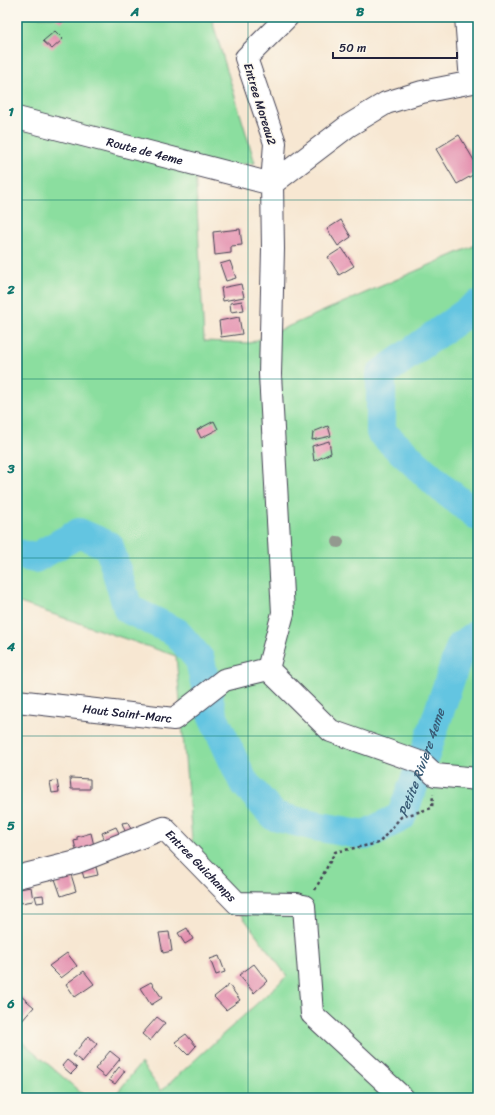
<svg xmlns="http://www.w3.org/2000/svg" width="495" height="1115" viewBox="0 0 495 1115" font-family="Sriracha,sans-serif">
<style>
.green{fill:#8bde9f;stroke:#56806d}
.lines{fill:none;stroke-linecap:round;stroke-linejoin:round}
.river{stroke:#63c5e1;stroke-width:30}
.building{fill:#e490af}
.minor-casing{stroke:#424052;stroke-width:24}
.path{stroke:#424052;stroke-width:2.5;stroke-dasharray:3 3;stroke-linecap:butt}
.minor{stroke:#fff;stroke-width:22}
.tree{fill:#93998f}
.grid{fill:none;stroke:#0f766e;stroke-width:1;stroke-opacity:0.55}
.labels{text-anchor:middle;stroke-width:3;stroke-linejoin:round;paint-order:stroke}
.street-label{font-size:12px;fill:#22223b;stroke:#fbf7ec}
.water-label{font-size:13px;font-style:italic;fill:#395b75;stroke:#fbf7ec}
.neatline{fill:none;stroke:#0f766e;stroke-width:1.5}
.grid-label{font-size:13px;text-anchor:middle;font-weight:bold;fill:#0f766e}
</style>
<rect width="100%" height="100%" fill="#fbf7ec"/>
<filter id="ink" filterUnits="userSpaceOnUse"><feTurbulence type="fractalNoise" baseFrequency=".025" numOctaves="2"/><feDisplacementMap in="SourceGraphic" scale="8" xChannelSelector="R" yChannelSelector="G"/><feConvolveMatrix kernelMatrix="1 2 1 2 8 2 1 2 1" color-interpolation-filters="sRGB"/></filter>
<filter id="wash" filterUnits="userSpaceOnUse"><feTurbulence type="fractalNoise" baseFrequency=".012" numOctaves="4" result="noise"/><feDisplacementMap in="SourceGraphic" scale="16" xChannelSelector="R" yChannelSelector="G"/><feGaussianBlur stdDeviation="0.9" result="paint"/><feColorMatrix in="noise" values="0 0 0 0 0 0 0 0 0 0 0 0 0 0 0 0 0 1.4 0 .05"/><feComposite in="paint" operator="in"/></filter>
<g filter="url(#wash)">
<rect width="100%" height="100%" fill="#f7e7d2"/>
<g class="green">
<path d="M17,17H211L255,163L195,169L204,341L250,343L478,244V1098H113L141,1063L161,1091L287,976L193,850L176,656L17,602Z"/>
<path d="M17,1037L87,1098H17Z"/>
</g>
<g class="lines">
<g class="river">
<path d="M478,306L477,305L381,374V432L442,488L478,516"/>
<path id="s1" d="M17,554L35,558L79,533L109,546L128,609L176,632L200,660L212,714L243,781L274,816L315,826L365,835L401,817L422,763L461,646L478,634"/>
</g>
</g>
<g id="blocks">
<g class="building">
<path d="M56,17H67L62,22L56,19Z"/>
<path d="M55,31L63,39L52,49L43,41Z"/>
<path d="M459,135L478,167V172L457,184L436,149Z"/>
<path d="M341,220L351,237L338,246L327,229Z"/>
<path d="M240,229L242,245L231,246V253L215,255L213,232Z"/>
<path d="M342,248L354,266L339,275L328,257Z"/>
<path d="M230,261L236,278L226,281L220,264Z"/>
<path d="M241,284L244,297L223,301L221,288Z"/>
<path d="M242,301L244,310L231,312L230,303Z"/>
<path d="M239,317L242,334L221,337L219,321Z"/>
<path d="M214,421L218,429L201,438L197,430Z"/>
<path d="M328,426L331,436L312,440L313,432Z"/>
<path d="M329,441L331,453L314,461L312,446Z"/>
<path d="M70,778L90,779V789H71Z"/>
<path d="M57,780L59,792L52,793L50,782Z"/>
<path d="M128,822L132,832L126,834L122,823Z"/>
<path d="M116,827L120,835L105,841L102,833Z"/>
<path d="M91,833L95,850L77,854L74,841L77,840V837Z"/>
<path d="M96,867L98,875L84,878L82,871Z"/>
<path d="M70,871L76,891L61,896L54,876Z"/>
<path d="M31,887L33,901L21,903L19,889Z"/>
<path d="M43,895L44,902L37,903L35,896Z"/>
<path d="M187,928L193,939L185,944L178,933Z"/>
<path d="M169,932L172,951L163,953L159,933Z"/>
<path d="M67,953L77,966L61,978L49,966Z"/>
<path d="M219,956L225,972L216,975L210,959Z"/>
<path d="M254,964L267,981L254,993L239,975Z"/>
<path d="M84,971L94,984L75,997L66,984Z"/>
<path d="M151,982L162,998L151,1005L140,988Z"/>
<path d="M229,985L240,1000L226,1010L214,997Z"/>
<path d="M21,996L34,1007L21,1022L17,1019V1000Z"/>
<path d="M157,1017L165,1023L150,1041L142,1034Z"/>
<path d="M186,1034L196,1046L188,1055L175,1042Z"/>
<path d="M88,1036L97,1044L82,1062L73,1055Z"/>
<path d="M110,1051L120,1059L105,1077L95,1069Z"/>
<path d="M67,1060L77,1068L71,1074L62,1066Z"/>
<path d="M119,1067L125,1071L115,1084L109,1080Z"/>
</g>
</g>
</g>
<g filter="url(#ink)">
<use href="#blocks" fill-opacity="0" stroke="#424052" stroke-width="1"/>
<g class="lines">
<defs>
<g id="minor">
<path d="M466,17L471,82"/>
<path id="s2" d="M17,118L272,184L275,143L246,58L287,17"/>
<path d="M268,669L331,731L422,763L435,775L478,779"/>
<path id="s3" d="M17,701L174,719L224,680L268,669L283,613L270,374L273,249L272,184L348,126L386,103L422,92L478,81"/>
<path id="s4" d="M17,877L77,862L164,828L237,903L297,904"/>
<path d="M304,906L312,1014L403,1098"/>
</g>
</defs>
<use href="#minor" class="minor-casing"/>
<path class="path" d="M315,890L335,852L379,843L401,817L432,808L433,794"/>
<use href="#minor" class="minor"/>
</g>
<circle class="tree" cx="338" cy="542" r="6"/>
</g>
<path class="grid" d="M248,17V1098M17,200H478M17,379H478M17,558H478M17,736H478M17,914H478"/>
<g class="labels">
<g class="street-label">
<text transform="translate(260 104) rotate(73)" y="4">Entree Moreau2</text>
<text dy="4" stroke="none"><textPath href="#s2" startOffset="132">Route de 4eme</textPath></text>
<text dy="4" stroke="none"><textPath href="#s3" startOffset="111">Haut Saint-Marc</textPath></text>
<text dy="4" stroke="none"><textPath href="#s4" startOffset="208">Entree Guichamps</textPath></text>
</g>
<g class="water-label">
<text dy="5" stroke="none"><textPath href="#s1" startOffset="625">Petite Riviere 4eme</textPath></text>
</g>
</g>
<rect width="495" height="1115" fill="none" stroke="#fbf7ec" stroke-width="44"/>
<path d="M333 52v6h124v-6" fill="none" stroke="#22223b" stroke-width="2"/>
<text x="339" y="52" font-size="12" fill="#22223b" stroke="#fbf7ec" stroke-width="3" paint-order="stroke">50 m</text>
<rect x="22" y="22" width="451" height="1071" class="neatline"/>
<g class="grid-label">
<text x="135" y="16">A</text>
<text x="360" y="16">B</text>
<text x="11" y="116">1</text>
<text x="11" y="294">2</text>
<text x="11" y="473">3</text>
<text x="11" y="651">4</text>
<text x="11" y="830">5</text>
<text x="11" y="1008">6</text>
</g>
</svg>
